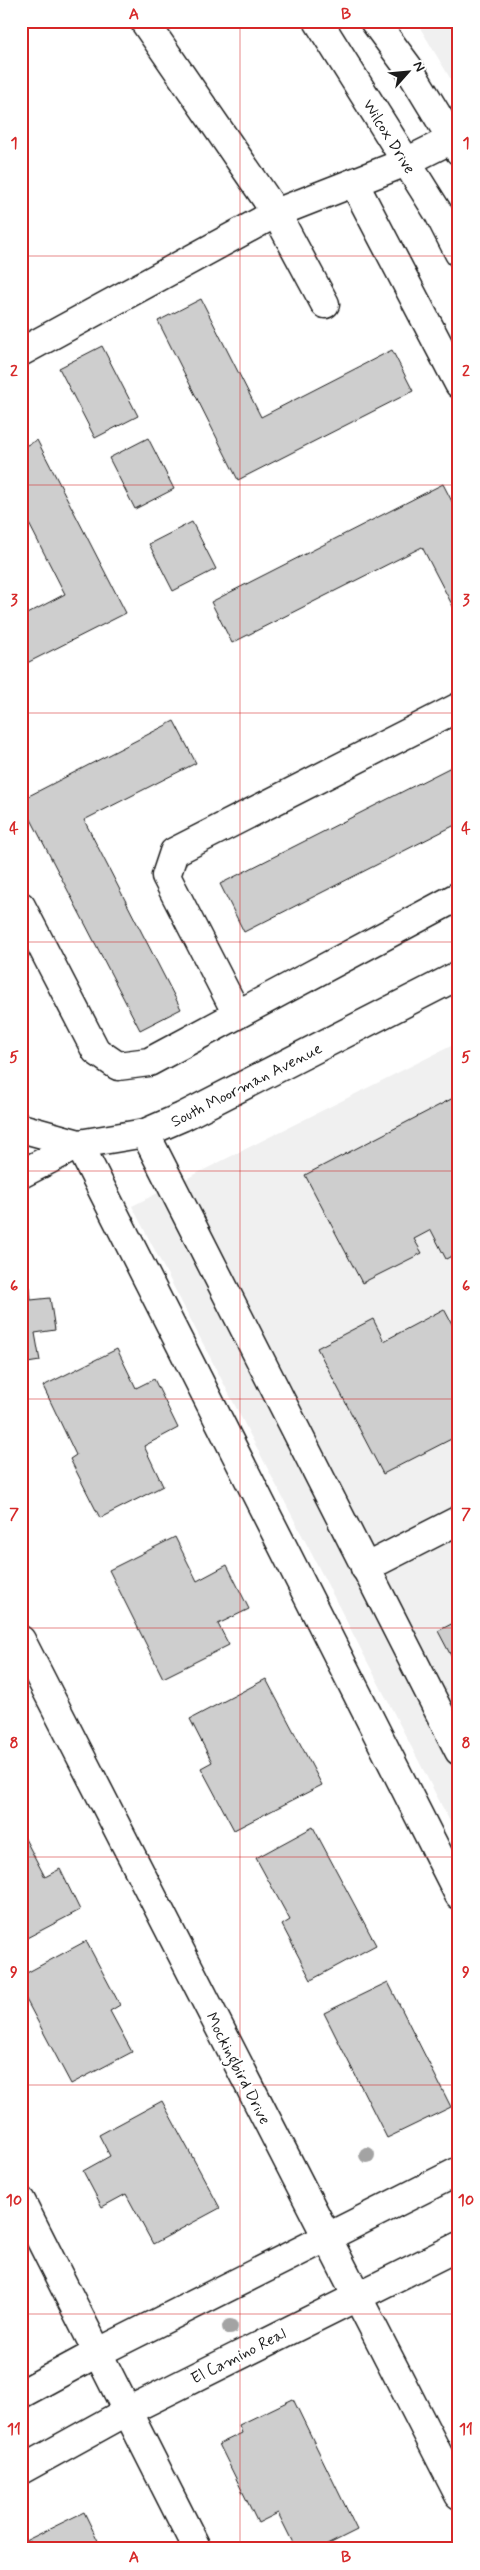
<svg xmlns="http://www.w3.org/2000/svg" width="480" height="2570" viewBox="0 0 480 2570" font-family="Mynerve,sans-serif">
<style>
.built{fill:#f0f0f0}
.building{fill:#cecece;stroke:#1c1c1c}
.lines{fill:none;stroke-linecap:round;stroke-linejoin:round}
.minor-casing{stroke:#1c1c1c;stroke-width:31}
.minor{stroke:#fff;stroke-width:28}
.tree{fill:#a3a3a3}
.grid{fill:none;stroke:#d62828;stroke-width:1;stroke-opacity:0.55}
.labels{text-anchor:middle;stroke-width:4.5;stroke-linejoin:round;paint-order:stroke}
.street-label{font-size:16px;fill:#1c1c1c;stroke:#fff}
.neatline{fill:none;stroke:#d62828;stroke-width:2}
.grid-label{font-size:16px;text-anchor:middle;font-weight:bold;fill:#d62828}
</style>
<rect width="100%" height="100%" fill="#fff"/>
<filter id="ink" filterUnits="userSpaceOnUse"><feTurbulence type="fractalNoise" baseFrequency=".02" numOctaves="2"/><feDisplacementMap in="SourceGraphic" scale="10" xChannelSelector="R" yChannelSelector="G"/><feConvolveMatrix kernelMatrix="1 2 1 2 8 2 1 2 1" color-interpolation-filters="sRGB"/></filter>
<g filter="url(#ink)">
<g class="built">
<path d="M416,21H459V93Z"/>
<path d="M459,1042V1839L132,1206Z"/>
</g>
<g class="building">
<path d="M201,299L261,417L392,350L413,391L238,480L158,321Z"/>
<path d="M102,346L138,416L95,438L59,368Z"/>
<path d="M148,438L174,489L135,509L109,458Z"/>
<path d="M37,440L126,613L21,666V617L65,594L21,508V448Z"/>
<path d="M443,484L459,515V618L422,547L232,643L211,602Z"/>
<path d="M192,522L216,569L173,591L149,544Z"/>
<path d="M174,721L196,763L84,820L181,1009L140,1030L21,800Z"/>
<path d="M459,763V823L244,932L220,884Z"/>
<path d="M459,1095V1252L446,1259L431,1230L414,1239L422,1253L362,1283L305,1175Z"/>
<path d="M30,1287L31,1300L50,1298L55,1330L35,1333L40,1361L21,1364V1288Z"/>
<path d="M444,1309L459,1337V1435L383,1474L317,1348L373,1319L384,1341Z"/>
<path d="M117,1349L136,1388L154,1379L178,1428L144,1446L163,1486L100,1518L70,1459L76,1455L43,1386Z"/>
<path d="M175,1537L197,1581L227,1565L249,1609L218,1624L229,1645L163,1678L109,1570Z"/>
<path d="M459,1620V1671L438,1631Z"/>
<path d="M266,1679L322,1785L234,1830L201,1768L212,1762L190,1719Z"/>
<path d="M313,1827L376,1945L311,1980L282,1925L290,1920L256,1858Z"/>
<path d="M21,1831L45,1877L60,1869L80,1910L21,1941Z"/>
<path d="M86,1941L120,2005L110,2011L132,2052L71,2084L21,1990V1976Z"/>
<path d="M388,1982L451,2107L387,2138L324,2013Z"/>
<path d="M162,2101L220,2208L153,2244L126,2194L102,2207L83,2171L110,2156L99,2135Z"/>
<path d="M293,2399L357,2530L319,2549H296L278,2513L258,2523L219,2444L242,2433L239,2425Z"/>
<path d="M84,2512L102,2549H21V2543Z"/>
</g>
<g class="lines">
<defs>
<g id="minor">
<path d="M144,21L276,213L325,304"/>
<path d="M318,21L439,214L459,253"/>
<path d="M374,21L408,67L459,151"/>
<path d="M354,183L459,384"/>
<path d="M21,352L276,213L406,162L452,139"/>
<path d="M21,906L96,1051L118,1066L149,1062L459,896"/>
<path d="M237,1014L166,876L174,852L459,707"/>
<path d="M21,1128L79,1144L145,1133L182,1117L459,975"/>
<path d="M145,1133L459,1751"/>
<path d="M21,1174L79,1144L459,1895"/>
<path d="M365,1568L459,1520"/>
<path d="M21,1640L459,2495"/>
<path d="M21,2201L197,2549"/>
<path d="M21,2394L97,2353L459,2171"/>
<path d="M21,2470L126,2412L459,2246"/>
</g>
</defs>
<use href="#minor" class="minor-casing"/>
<use href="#minor" class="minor"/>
</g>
<g class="tree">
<circle cx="367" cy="2155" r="8"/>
<circle cx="230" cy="2327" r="8"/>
</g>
</g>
<path class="grid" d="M240,21V2549M21,256H459M21,485H459M21,713H459M21,942H459M21,1171H459M21,1399H459M21,1628H459M21,1857H459M21,2085H459M21,2314H459"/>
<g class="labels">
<g class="street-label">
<text transform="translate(390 136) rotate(58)" y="6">Wilcox Drive</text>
<text transform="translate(246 1084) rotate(-27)" y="6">South Moorman Avenue</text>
<text transform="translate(239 2068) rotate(63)" y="6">Mockingbird Drive</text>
<text transform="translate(238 2355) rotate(-27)" y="6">El Camino Real</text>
</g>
</g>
<rect width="480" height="2570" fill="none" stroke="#fff" stroke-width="55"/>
<g transform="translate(408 72) rotate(63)" stroke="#ffffff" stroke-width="4" paint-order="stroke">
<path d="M0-4L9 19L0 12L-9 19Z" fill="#1c1c1c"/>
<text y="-8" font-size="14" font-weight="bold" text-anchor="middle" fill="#1c1c1c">N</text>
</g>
<rect x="28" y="28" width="424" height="2514" class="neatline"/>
<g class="grid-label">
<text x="134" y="19">A</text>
<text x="346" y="19">B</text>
<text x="14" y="148">1</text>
<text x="466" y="148">1</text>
<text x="14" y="376">2</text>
<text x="466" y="376">2</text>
<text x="14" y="605">3</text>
<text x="466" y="605">3</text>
<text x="14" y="833">4</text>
<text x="466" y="833">4</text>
<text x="14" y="1062">5</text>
<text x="466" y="1062">5</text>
<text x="14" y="1291">6</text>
<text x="466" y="1291">6</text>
<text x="14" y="1519">7</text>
<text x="466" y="1519">7</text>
<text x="14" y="1748">8</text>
<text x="466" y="1748">8</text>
<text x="14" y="1977">9</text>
<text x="466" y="1977">9</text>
<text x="14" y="2205">10</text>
<text x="466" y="2205">10</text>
<text x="14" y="2434">11</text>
<text x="466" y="2434">11</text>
<text x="134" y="2562">A</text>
<text x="346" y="2562">B</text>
</g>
</svg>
